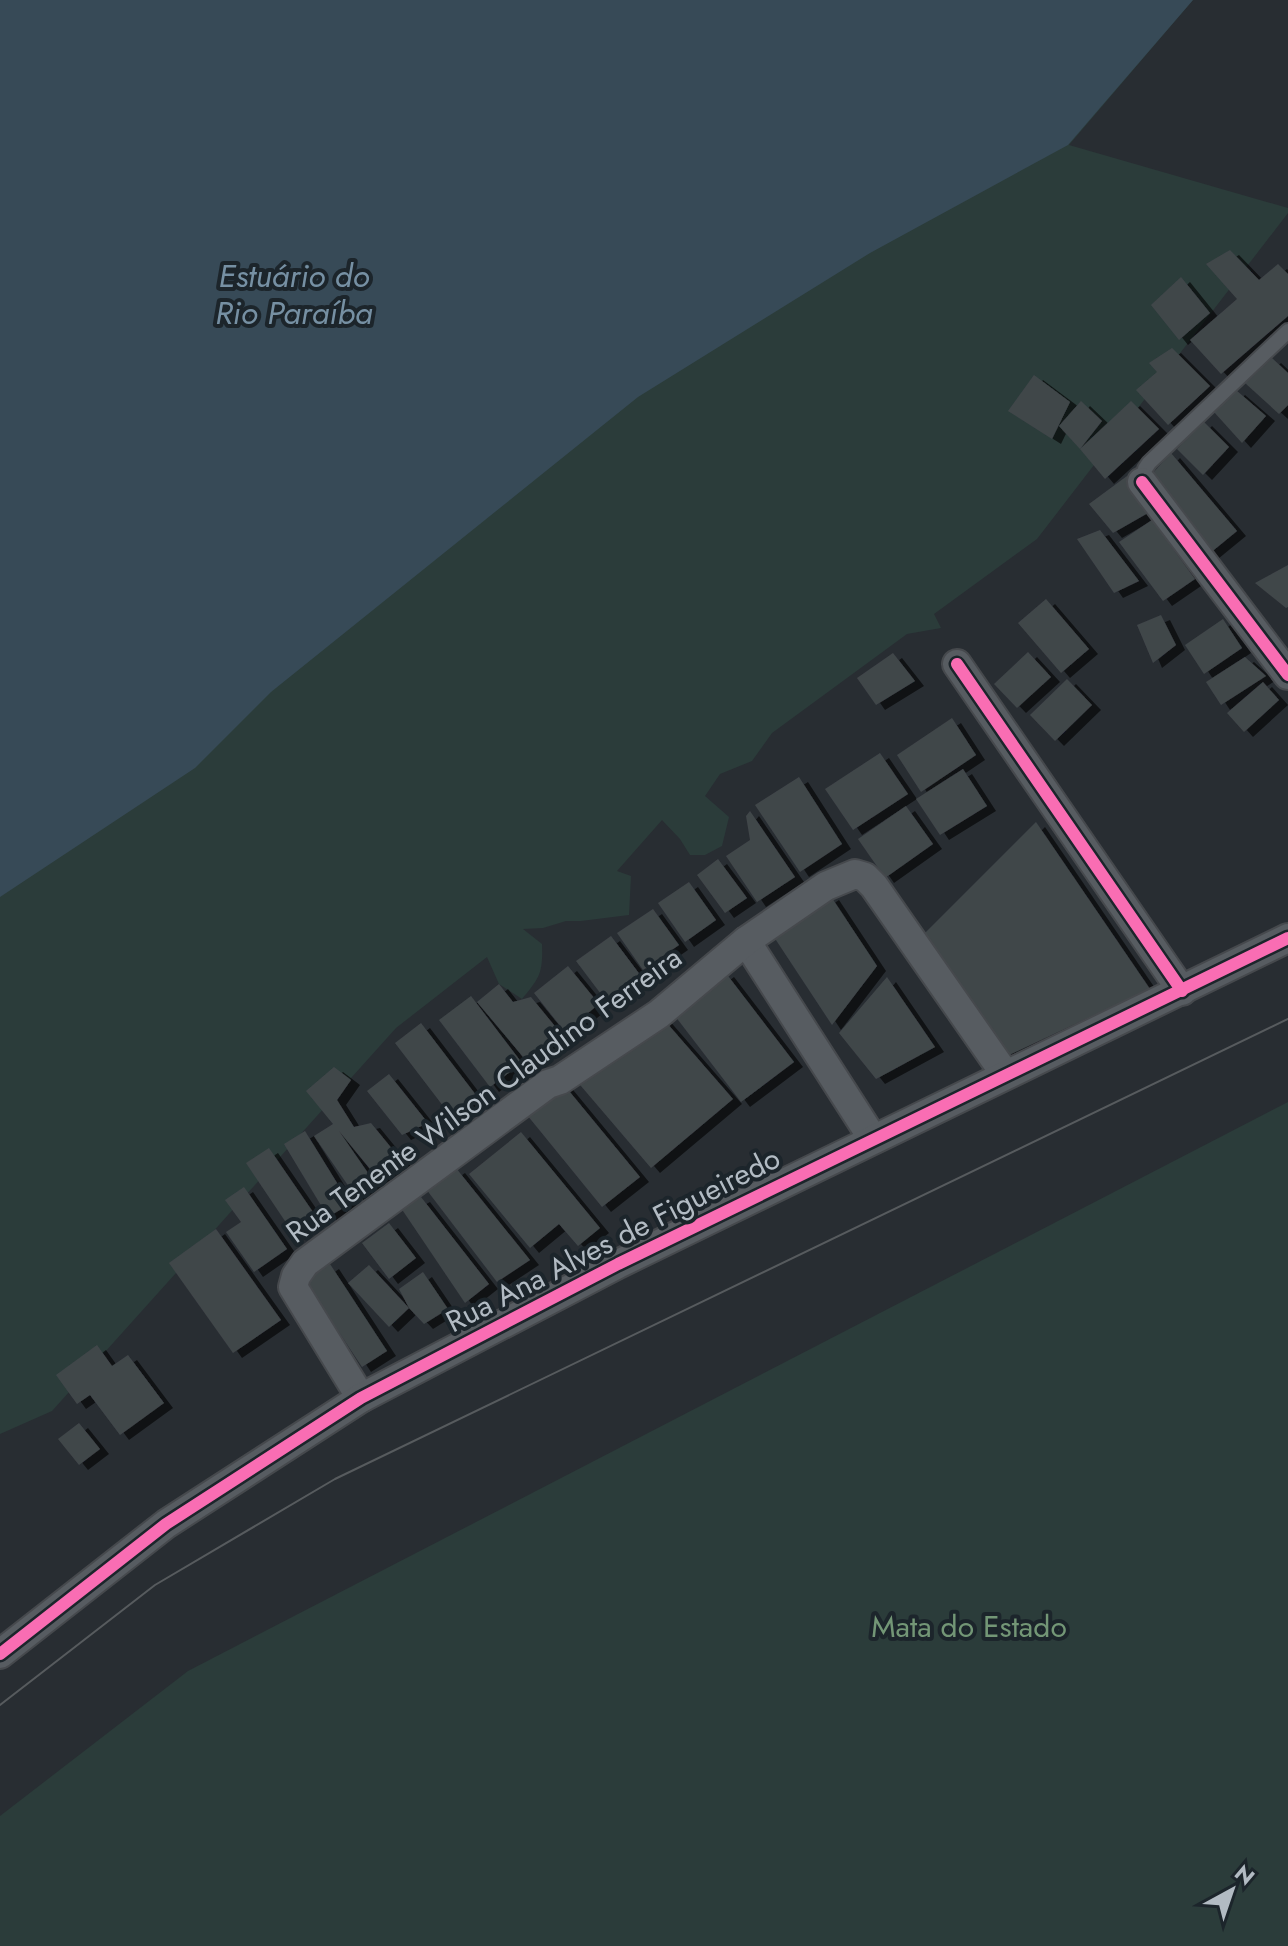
<svg xmlns="http://www.w3.org/2000/svg" width="1288" height="1946" viewBox="0 0 1288 1946" font-family="Jost,sans-serif">
<style>
.green{fill:#2b3c3a}
.water{fill:#374a57}
.building{fill:#41464a;filter:url(#shadow)}
.lines{fill:none;stroke-linecap:round;stroke-linejoin:round}
.lane-casing{stroke:#46494d;stroke-width:18}
.street-casing{stroke:#46494d;stroke-width:32}
.lane{stroke:#575c61;stroke-width:14}
.street{stroke:#575c61;stroke-width:28}
.tram{stroke:#575b5e;stroke-width:2}
.cycleway-casing{stroke:#1c252b;stroke-width:17}
.cycleway{stroke:#f96db3;stroke-width:12}
.labels{text-anchor:middle;stroke-width:8;stroke-linejoin:round;paint-order:stroke}
.street-label{font-size:30px;fill:#b2bbc3;stroke:#1c252b}
.park-label{font-size:30px;fill:#739676;stroke:#1c252b}
.water-label{font-size:32px;font-style:italic;fill:#7690a3;stroke:#1c252b}
</style>
<defs>
<filter id="shadow"><feDropShadow dx="9" dy="5" stdDeviation="0" flood-color="#0009"/></filter>
</defs>
<rect width="100%" height="100%" fill="#282d32"/>
<g class="green">
<path d="M1193,0L1069,145L1288,208V213L1037,539L934,614L941,628L907,634L772,733L752,761L720,774L705,796L729,817L722,846L705,855H690L680,839L662,820L617,871L631,876L629,915L581,921H566L543,928L523,929L542,944C543,973 540,977 522,999L499,984L487,957L396,1028L52,1411L0,1434V154Z"/>
<path d="M1288,1102V1946H0V1816L188,1671Z"/>
</g>
<path class="water" d="M0,0H1193L1068,145L870,253L638,397L271,692L195,768L0,897Z"/>
<g class="building">
<path d="M1230,250L1259,280L1278,264L1288,274V316L1221,374L1190,340L1237,299L1206,264Z"/>
<path d="M1181,277L1210,313L1179,340L1151,305Z"/>
<path d="M1172,348L1210,386L1168,425L1136,390L1157,372L1149,363Z"/>
<path d="M1272,358L1288,373V405L1279,414L1245,383Z"/>
<path d="M1034,375L1070,402L1052,439L1008,411Z"/>
<path d="M1236,390L1266,416L1242,443L1214,412Z"/>
<path d="M1081,401L1102,421L1080,449L1059,426Z"/>
<path d="M1131,401L1159,429L1105,479L1080,449Z"/>
<path d="M1203,421L1229,447L1203,475L1177,449Z"/>
<path d="M1171,453L1237,531L1209,554L1151,475Z"/>
<path d="M1127,476L1148,513L1113,533L1089,504Z"/>
<path d="M1152,520L1195,579L1163,601L1119,542Z"/>
<path d="M1100,530L1139,581L1114,593L1077,539Z"/>
<path d="M1288,565V607L1286,608L1255,583Z"/>
<path d="M1046,599L1089,649L1061,673L1018,623Z"/>
<path d="M1161,615L1176,645L1153,663L1137,625Z"/>
<path d="M1223,619L1242,648L1204,674L1185,645Z"/>
<path d="M1028,652L1051,677L1017,708L994,684Z"/>
<path d="M893,653L915,681L876,705L857,678Z"/>
<path d="M1245,657L1266,676L1221,705L1206,682Z"/>
<path d="M1067,679L1092,705L1055,741L1030,715Z"/>
<path d="M1263,682L1279,700L1244,732L1227,713Z"/>
<path d="M952,718L976,755L921,792L897,755Z"/>
<path d="M880,753L908,794L853,830L825,789Z"/>
<path d="M963,769L987,806L940,835L916,799Z"/>
<path d="M799,777L842,844L800,872L755,805Z"/>
<path d="M906,806L933,844L885,878L858,839Z"/>
<path d="M750,811L795,877L757,902L726,856L750,840L746,816Z"/>
<path d="M1036,822L1150,989L1007,1056L923,935Z"/>
<path d="M718,859L747,898L725,913L697,875Z"/>
<path d="M689,882L716,920L685,942L658,903Z"/>
<path d="M830,895L877,966L832,1025L772,934Z"/>
<path d="M653,909L679,945L643,970L617,933Z"/>
<path d="M611,936L641,976L607,1002L576,961Z"/>
<path d="M568,966L599,1004L565,1032L534,993Z"/>
<path d="M725,972L794,1062L741,1102L672,1012Z"/>
<path d="M887,977L935,1047L876,1079L839,1033Z"/>
<path d="M499,984L513,1002L531,997L563,1036L529,1064L477,1002Z"/>
<path d="M471,996L522,1063L490,1087L439,1020Z"/>
<path d="M659,1014L733,1099L651,1168L575,1079Z"/>
<path d="M421,1023L479,1099L453,1119L395,1043Z"/>
<path d="M334,1067L351,1080L337,1100L354,1127L371,1123L402,1161L379,1180L339,1131L377,1186L358,1200L314,1136L333,1124L306,1091Z"/>
<path d="M389,1074L428,1123L402,1135L367,1091Z"/>
<path d="M560,1080L640,1177L602,1207L523,1110Z"/>
<path d="M305,1131L350,1204L328,1217L284,1144Z"/>
<path d="M521,1132L600,1228L578,1246L559,1224L530,1248L469,1174Z"/>
<path d="M269,1148L313,1212L289,1227L246,1163Z"/>
<path d="M456,1168L530,1260L497,1282L426,1189Z"/>
<path d="M244,1187L287,1249L254,1272L226,1232L241,1222L225,1200Z"/>
<path d="M421,1197L489,1284L465,1303L401,1208Z"/>
<path d="M389,1223L416,1258L389,1279L362,1243Z"/>
<path d="M216,1229L281,1320L233,1353L169,1263Z"/>
<path d="M330,1264L387,1351L362,1367L305,1281Z"/>
<path d="M369,1265L409,1308L389,1327L348,1283Z"/>
<path d="M423,1272L448,1309L424,1324L409,1308L399,1289Z"/>
<path d="M97,1345L112,1366L128,1355L164,1403L120,1435L90,1395L77,1404L56,1375Z"/>
<path d="M79,1423L100,1449L79,1465L58,1439Z"/>
</g>
<g class="lines">
<defs>
<path id="lane" d="M1142,482L1145,469L1149,463L1288,331"/>
<g id="street">
<path d="M1142,482L1288,675"/>
<path d="M957,664L1182,991"/>
<path d="M746,941L873,1139"/>
<path d="M361,1398L293,1287L296,1276L305,1263L548,1084L560,1080L659,1014L746,941L826,886L855,874L865,877L874,886L1005,1074"/>
<path d="M0,1654L166,1524L361,1398L618,1264L1288,938"/>
</g>
</defs>
<use href="#lane" class="lane-casing"/>
<use href="#street" class="street-casing"/>
<use href="#lane" class="lane"/>
<use href="#street" class="street"/>
<path class="tram" d="M0,1705L155,1585L335,1479L1288,1019"/>
<defs>
<g id="cycleway">
<path d="M1142,482L1288,675"/>
<path d="M957,664L1182,991"/>
<path d="M0,1654L166,1524L361,1398L618,1264L1288,938"/>
</g>
</defs>
<use href="#cycleway" class="cycleway-casing"/>
<use href="#cycleway" class="cycleway"/>
</g>
<g class="labels">
<g class="street-label">
<text transform="translate(484 1095) rotate(-36)" y="10">Rua Tenente Wilson Claudino Ferreira</text>
<text transform="translate(613 1240) rotate(-27)" y="10">Rua Ana Alves de Figueiredo</text>
</g>
<g class="park-label">
<text x="969" y="1637">Mata do Estado</text>
</g>
<g class="water-label">
<text x="294" y="287">Estuário do<tspan x="294" dy="37">Rio Paraíba</tspan></text>
</g>
</g>
<g transform="translate(1232 1890) rotate(40)" stroke="#1c252b" stroke-width="6" paint-order="stroke">
<path d="M0-6L14 30L0 20L-14 30Z" fill="#b2bbc3"/>
<text y="-12" font-size="22" font-weight="bold" text-anchor="middle" fill="#b2bbc3">N</text>
</g>
</svg>
